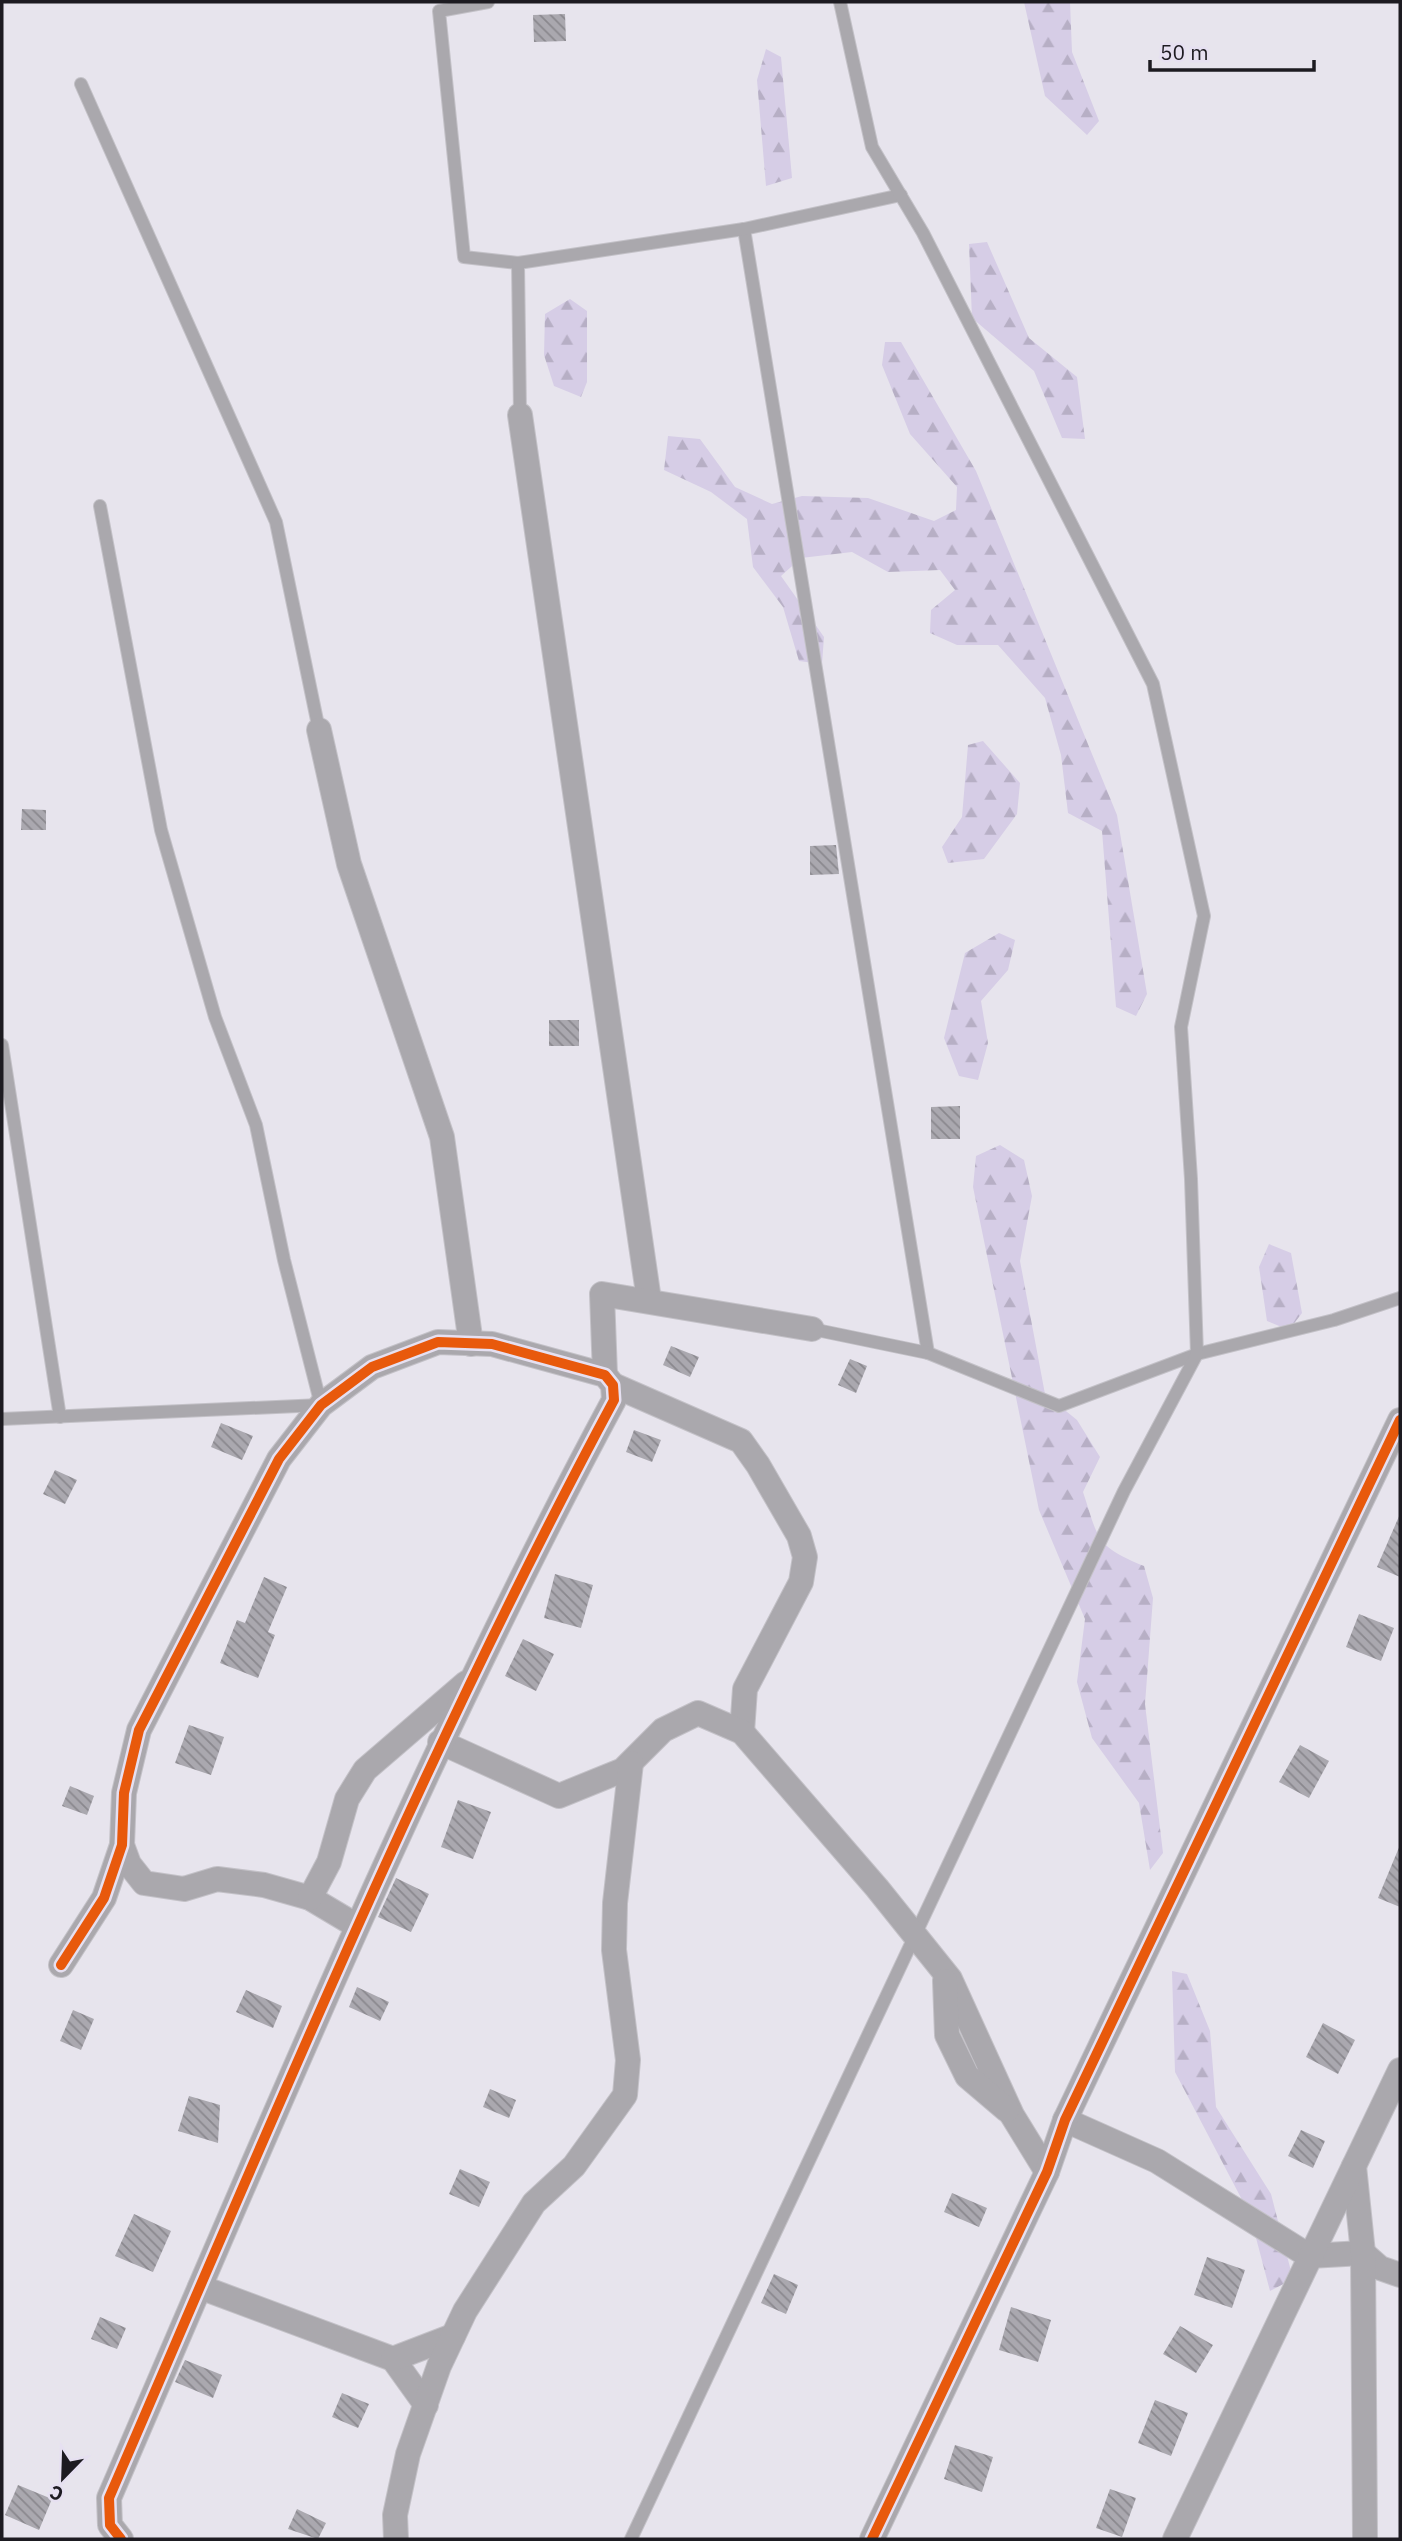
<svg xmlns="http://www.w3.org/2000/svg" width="1402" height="2541" viewBox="0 0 1402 2541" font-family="'IBM Plex Sans',sans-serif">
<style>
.forest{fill:url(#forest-firs)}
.building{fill:url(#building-back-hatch)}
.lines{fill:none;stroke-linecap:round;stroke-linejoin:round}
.service-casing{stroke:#c3c1c7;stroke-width:14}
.minor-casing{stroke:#c3c1c7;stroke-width:26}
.service{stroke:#aaa8ad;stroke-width:12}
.minor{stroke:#aaa8ad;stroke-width:24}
.cycleway-casing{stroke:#e6e0f1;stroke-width:15}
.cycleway{stroke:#e8590c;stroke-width:10}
</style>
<defs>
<pattern id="forest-firs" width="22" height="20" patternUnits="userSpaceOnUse" patternTransform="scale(1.75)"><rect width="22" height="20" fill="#d6cde6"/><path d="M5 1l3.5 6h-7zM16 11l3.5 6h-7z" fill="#b7afc5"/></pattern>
<pattern id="building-back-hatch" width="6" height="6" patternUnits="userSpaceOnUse" patternTransform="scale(1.75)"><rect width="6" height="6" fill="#aaa8af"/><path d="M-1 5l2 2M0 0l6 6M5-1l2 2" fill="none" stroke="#8a888e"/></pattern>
</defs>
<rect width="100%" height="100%" fill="#e7e4ed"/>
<g class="forest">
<path d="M1024,2H1070L1072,52L1099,121L1087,135L1045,96Z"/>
<path d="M766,49L781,57L792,178L766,186L757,80Z"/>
<path d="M987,242L1029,338L1077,377L1085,439L1062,438L1034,371L972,318L969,244Z"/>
<path d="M570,299L587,311V382L581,397L554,386L544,355L545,314Z"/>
<path d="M885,342H901L976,471L1117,815L1147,994L1136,1016L1116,1007L1102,831L1068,813L1061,755L1045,698L998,645H957L930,633L931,610L955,590L940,570L888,572L852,552L801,558L781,576L824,637L822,664L799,661L783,607L753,567L747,519L711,492L664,470L668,436L700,439L735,487L772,504L802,496L868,498L934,521L956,510L957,487L910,434L882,365Z"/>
<path d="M983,741L1020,783L1017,814L984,859L948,863L942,847L962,817L968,745Z"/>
<path d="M999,933L1015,940L1008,970L981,1001L988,1043L978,1080L959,1076L944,1038L965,953Z"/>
<path d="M1000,1145L1024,1160L1032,1196L1020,1261L1045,1394L1077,1420L1100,1457L1083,1492C1099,1540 1095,1546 1144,1566L1153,1598L1145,1704L1163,1853L1150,1870L1139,1803L1092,1738L1077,1682L1085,1619L1039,1510L973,1187L976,1156Z"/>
<path d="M1269,1244L1291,1253L1302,1313L1289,1330L1267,1321L1259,1267Z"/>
<path d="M1172,1971L1187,1974L1210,2031L1216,2107L1271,2194L1293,2279L1270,2291L1250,2215L1175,2072Z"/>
</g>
<g class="building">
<path d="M565,14L566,41L534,42L533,15Z"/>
<path d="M22,809L46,810V830H21Z"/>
<path d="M836,845L839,874L810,875V846Z"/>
<rect x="549" y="1020" width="30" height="26"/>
<path d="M960,1106V1139H931V1107Z"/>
<path d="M671,1346L699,1357L690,1377L663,1365Z"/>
<path d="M850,1359L867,1366L856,1393L838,1385Z"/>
<path d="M221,1423L253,1436L242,1460L211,1447Z"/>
<path d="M634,1430L661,1440L652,1462L626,1452Z"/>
<path d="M55,1470L77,1480L65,1504L43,1494Z"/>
<path d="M1400,1514V1577L1377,1567Z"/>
<path d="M555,1574L593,1585L581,1628L544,1618Z"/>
<path d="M264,1577L287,1587L268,1632L275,1635L258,1678L220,1663L237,1620L245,1623Z"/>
<path d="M1359,1614L1394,1628L1381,1661L1346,1647Z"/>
<path d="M523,1639L554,1654L536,1691L505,1676Z"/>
<path d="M189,1725L224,1737L211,1775L175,1763Z"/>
<path d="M1300,1745L1329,1761L1309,1798L1279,1782Z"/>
<path d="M70,1786L94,1796L87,1815L62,1806Z"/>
<path d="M458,1800L491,1812L473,1859L441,1847Z"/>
<path d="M1400,1845V1907L1378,1898Z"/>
<path d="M396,1878L429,1894L411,1932L378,1917Z"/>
<path d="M357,1987L389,2002L380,2021L349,2007Z"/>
<path d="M246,1990L282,2006L273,2028L236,2012Z"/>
<path d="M73,2010L94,2019L81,2050L60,2041Z"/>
<path d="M1323,2023L1355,2040L1338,2074L1306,2057Z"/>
<path d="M490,2089L516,2100L509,2118L483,2107Z"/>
<path d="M189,2096L220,2105L218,2143L178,2131Z"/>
<path d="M1301,2130L1325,2141L1313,2168L1288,2156Z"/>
<path d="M460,2169L490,2182L479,2207L449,2194Z"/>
<path d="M952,2193L987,2208L979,2227L944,2212Z"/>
<path d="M134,2214L171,2231L153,2272L115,2256Z"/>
<path d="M1207,2257L1245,2270L1232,2308L1194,2295Z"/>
<path d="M774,2274L798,2285L786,2314L761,2303Z"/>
<path d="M1011,2307L1051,2320L1038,2362L999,2350Z"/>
<path d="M100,2317L126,2328L117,2349L91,2339Z"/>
<path d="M1180,2326L1213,2345L1196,2373L1163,2354Z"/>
<path d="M185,2360L222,2375L213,2398L175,2382Z"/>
<path d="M342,2393L369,2404L358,2428L332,2417Z"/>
<path d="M1155,2400L1188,2413L1171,2456L1138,2443Z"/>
<path d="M955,2445L993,2457L982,2492L944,2479Z"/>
<path d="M18,2485L52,2499L39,2530L5,2515Z"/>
<path d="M1110,2489L1136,2498L1122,2537L1096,2528Z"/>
<path d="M297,2509L326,2523L318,2539L288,2529Z"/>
</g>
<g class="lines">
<defs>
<g id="service">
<path d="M488,2L439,11L464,257L518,263"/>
<path d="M81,84L276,522L319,730"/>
<path d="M744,229L928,1353"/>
<path d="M520,415L518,263L744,229L901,195"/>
<path d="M2,1045L60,1417"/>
<path d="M812,1329L928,1353L1059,1406L1197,1354L1334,1320L1400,1298"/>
<path d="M2,1419L321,1405L284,1260L256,1125L215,1017L161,830L100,506"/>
<path d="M631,2539L1124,1491L1197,1354L1191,1179L1181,1027L1204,916L1153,684L923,233L872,147L840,2"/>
</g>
<g id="minor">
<path d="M520,415L649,1300"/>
<path d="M319,730L349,864L442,1137L471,1344"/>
<path d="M605,1375L602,1294L812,1329"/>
<path d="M613,1385L741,1441L758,1465L799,1536L805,1557L801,1582L745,1689L742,1732"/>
<path d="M440,1742L559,1796L623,1770L663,1730L698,1713L742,1732L877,1888L950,1979L1012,2115L1047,2172"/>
<path d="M122,1845L129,1864L144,1883L184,1889L217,1879L264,1885L310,1898L357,1926"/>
<path d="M310,1898L329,1862L347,1799L365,1770L466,1683"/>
<path d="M61,1965L104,1898L122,1845L124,1793L139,1730L279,1459L321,1405L372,1367L438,1342L492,1344L605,1375L613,1385L614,1400C423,1755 269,2128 109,2498L110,2525L121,2539"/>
<path d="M945,1981L947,2035L967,2076L1007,2110"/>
<path d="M1065,2120L1157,2161L1309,2256L1363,2253L1380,2268L1400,2275"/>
<path d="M1354,2166L1363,2253L1365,2539"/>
<path d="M200,2287L393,2359L426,2405"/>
<path d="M393,2359L453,2336"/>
<path d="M396,2539L395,2515L408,2454L439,2366L465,2311L534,2203L574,2166L625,2095L628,2060L614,1950L615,1903L631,1763"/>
<path d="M872,2539L1047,2172L1065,2120L1400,1420"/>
<path d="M1175,2539L1400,2070"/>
</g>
</defs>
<use href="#service" class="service-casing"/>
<use href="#minor" class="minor-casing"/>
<use href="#service" class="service"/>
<use href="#minor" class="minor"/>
<defs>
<g id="cycleway">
<path d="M61,1965L104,1898L122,1845L124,1793L139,1730L279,1459L321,1405L372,1367L438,1342L492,1344L605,1375L613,1385L614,1400C423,1755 269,2128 109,2498L110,2525L121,2539"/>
<path d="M872,2539L1047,2172L1065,2120L1400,1420"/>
</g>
</defs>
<use href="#cycleway" class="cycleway-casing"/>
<use href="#cycleway" class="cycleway"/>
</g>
<rect width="1402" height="2541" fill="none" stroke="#1d1b21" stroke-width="7"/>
<g transform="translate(63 2478) rotate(203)" stroke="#e6e0f1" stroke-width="5" paint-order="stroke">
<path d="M0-5L12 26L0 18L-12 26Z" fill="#1d1b21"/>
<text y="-10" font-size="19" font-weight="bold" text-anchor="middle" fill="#1d1b21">С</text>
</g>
<path d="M1150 60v10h164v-10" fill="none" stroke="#1d1b21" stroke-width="3.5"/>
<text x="1160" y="60" font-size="21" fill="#1d1b21" stroke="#e6e0f1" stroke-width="5" paint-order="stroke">50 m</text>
</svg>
